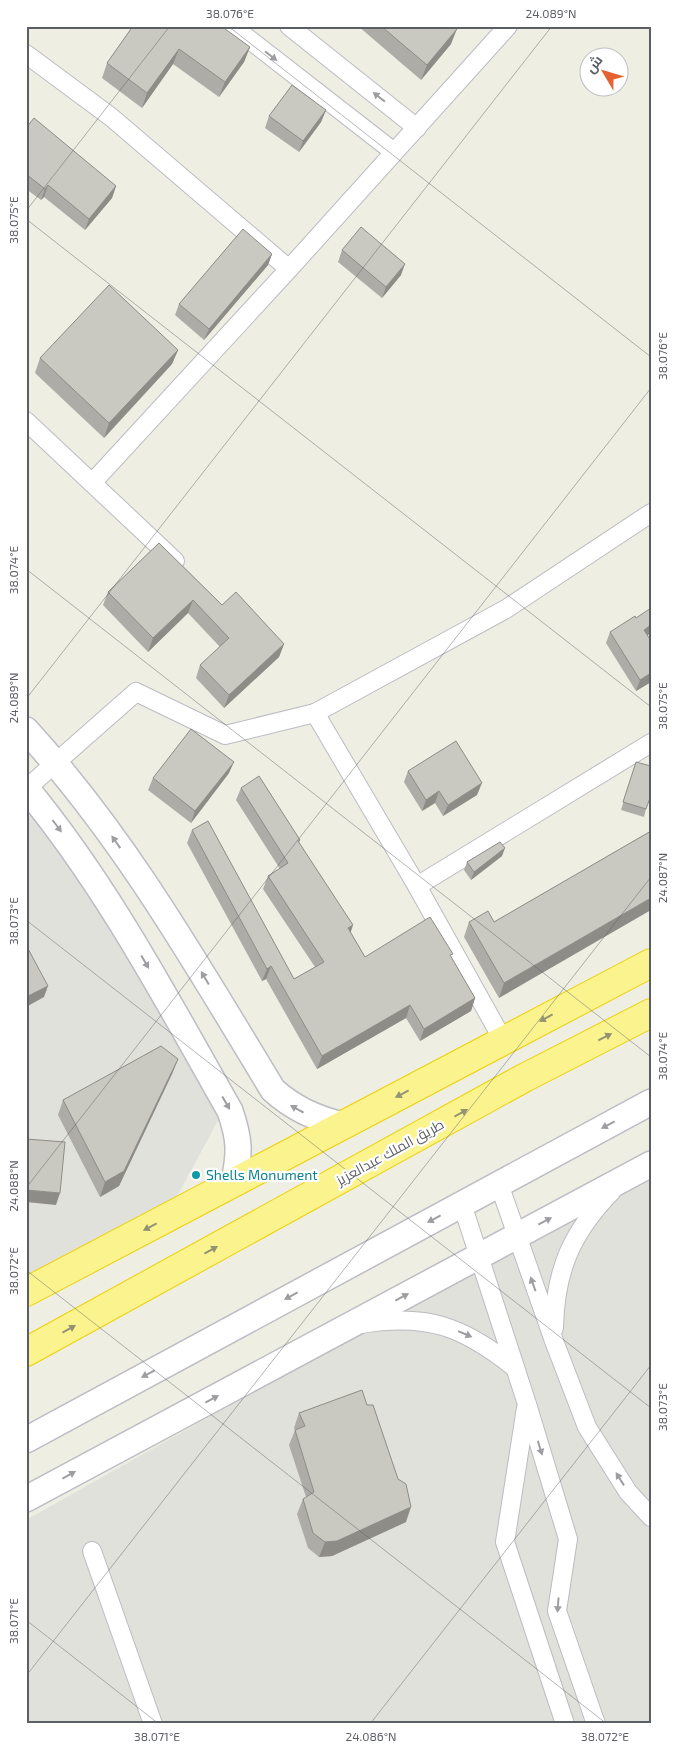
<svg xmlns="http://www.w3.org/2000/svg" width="677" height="1750" viewBox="0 0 677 1750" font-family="'Exo 2',Cairo,sans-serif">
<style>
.industrial{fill:#e1e1db}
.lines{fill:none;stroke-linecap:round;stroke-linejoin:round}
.street-casing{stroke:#bbbcc2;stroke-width:20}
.secondary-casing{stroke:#bcbdc4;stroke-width:28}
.highway-casing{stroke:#edd005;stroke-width:30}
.street{stroke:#fff;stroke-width:18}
.secondary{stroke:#fff;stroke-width:25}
.highway{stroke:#fbf48e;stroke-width:28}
.wall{fill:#adaca6}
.shaded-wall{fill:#8d8c87}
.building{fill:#c9c8c1;stroke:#8d8c87}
.oneway{fill:#9d9ea2}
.oneway2{fill:#939273}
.ticks{fill:none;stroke:#5b5e64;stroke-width:1;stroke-opacity:0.45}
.culture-dot{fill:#0f9aa8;stroke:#fff;stroke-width:2}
.labels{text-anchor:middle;stroke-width:4.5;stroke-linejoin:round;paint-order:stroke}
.street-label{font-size:14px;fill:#5b5e64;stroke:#fff}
.culture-label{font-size:14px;fill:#0d838f;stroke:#fff;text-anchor:start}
.neatline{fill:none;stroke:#5b5e64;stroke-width:2}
.ticks-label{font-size:12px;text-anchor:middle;fill:#5b5e64}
</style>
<rect width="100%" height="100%" fill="#eeeee3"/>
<g class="industrial">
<path d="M26,787L43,803L168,976L229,1100L167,1215L26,1294Z"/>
<path d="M651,1180V1724H26V1520L262,1387Z"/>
</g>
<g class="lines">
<defs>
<g id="street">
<path d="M232,26L394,152"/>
<path d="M289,26L417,128"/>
<path d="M26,54L111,117L289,269"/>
<path d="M26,421L175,561"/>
<path d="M92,483L289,269L508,26"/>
<path d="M315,713L506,609L651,513"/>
<path d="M27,788L136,692L225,735L315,713L417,886L503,1040"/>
<path d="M417,886L651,743"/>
<path d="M499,1184L554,1341L587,1427L628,1492L651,1517"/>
<path d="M462,1204L527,1404L568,1539L557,1611L596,1724"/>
<path d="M361,1324C428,1313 464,1327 515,1368"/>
<path d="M554,1328C555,1270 572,1232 612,1191"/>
<path d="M526,1408L505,1542L565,1724"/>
<path d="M92,1551L153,1724"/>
</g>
<g id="secondary">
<path d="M26,730C125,838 197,965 273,1090C294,1109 316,1119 343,1125"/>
<path d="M26,788C107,886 167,1000 230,1111C240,1140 240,1152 234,1182"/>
<path d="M26,1440L651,1102"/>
<path d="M26,1499L651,1164"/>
</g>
<g id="highway">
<path d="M26,1292L651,963"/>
<path d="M26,1352L524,1078L651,1013"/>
</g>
</defs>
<use href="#street" class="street-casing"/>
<use href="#secondary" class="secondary-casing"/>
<use href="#highway" class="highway-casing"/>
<use href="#street" class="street"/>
<use href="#secondary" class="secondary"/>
<use href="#highway" class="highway"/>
</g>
<g class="wall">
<path d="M133,26L250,47L244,62L219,97L173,64L142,108L102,78L107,63Z"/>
<path d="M358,26H453L451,44L421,80Z"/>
<path d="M326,110L321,122L299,152L265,128L269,116Z"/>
<path d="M26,128L116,186L112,198L85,230L44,197L41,200L26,189Z"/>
<path d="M342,250L401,275L382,298L338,262Z"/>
<path d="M272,254L268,265L204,340L175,315L179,304Z"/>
<path d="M178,350L172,364L104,438L35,373L40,358Z"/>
<path d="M651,523V532L649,529Z"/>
<path d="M159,543L222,605L284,644L279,657L224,708L196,678L200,665L220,647L188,613L148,652L103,605L108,592Z"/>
<path d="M636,618L651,641V682L636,691L606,643L610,632Z"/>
<path d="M636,762L646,809L644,817L621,810Z"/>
<path d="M408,771L477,795L443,816L435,803L422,811L404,782Z"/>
<path d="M229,773L191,823L148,790L153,778Z"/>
<path d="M241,788L300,840L299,843L365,957H451L475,998L471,1011L420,1041L406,1018L317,1069L266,979L262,981L187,843L192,830L294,979L315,967L263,889L268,876L280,869L236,800Z"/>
<path d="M651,831L499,998L464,937L469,922H494Z"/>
<path d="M502,856L471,880L464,870L467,862Z"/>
<path d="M178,1059L172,1074L119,1186L100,1197L58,1115L63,1100Z"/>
<path d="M299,1413L406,1522L332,1556L319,1557L308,1548L297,1514L303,1499L306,1497L289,1445L295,1430L294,1428Z"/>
</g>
<g class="shaded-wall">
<path d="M457,29L451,44L421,80L427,65Z"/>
<path d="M250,47L244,62L219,97L225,82Z"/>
<path d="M179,49L173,64L142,108L147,93Z"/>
<path d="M326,110L321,122L299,152L303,141Z"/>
<path d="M48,185L44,197L41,200L45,189Z"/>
<path d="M116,186L112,198L85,230L89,219Z"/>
<path d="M272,254L268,265L204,340L209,329Z"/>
<path d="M405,264L401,275L382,298L386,287Z"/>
<path d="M178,350L172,364L104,438L109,423Z"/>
<path d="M193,600L188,613L148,652L153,638Z"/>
<path d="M651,625V633L640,641L644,630Z"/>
<path d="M284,644L279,657L224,708L229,695Z"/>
<path d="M651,673V682L636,691L640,680Z"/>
<path d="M234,762L229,773L191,823L195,811Z"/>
<path d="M482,783L477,795L443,816L448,805Z"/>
<path d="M439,791L435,803L422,811L426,800Z"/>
<path d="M505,848L502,856L471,880L474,872Z"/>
<path d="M651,898V910L499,998L504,983Z"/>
<path d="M353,925L349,938L348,928Z"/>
<path d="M271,966L266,979L262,981L267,969Z"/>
<path d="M48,986L44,997L26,1007V997Z"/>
<path d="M475,998L471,1011L420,1041L424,1029Z"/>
<path d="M410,1005L406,1018L317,1069L322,1056Z"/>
<path d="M178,1059L172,1074L119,1186L100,1197L105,1182Z"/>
<path d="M26,1190L60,1193L56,1205L26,1202Z"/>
<path d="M411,1507L406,1522L332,1556L319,1557L325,1542Z"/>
</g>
<g class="building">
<path d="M133,26H221L250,47L225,82L179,49L147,93L107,63Z"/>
<path d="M381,26H453L457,29L427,65Z"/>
<path d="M292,85L326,110L303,141L269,116Z"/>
<path d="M34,118L116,186L89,219L48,185L45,189L26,174V128Z"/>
<path d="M361,227L405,264L386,287L342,250Z"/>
<path d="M243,229L272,254L209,329L179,304Z"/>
<path d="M109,285L178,350L109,423L40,358Z"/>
<path d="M159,543L222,605L236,592L284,644L229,695L200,665L229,638L193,600L153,638L108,592Z"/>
<path d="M651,608V625L644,630L651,641V673L640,680L610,632L635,616L636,618Z"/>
<path d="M191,729L234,762L195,811L153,778Z"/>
<path d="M456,741L482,783L448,805L439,791L426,800L408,771Z"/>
<path d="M636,762L651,766V795L646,809L623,802Z"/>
<path d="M259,776L300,840L298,841L353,925L348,928L365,957L430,917L453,954L450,955L475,998L424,1029L410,1005L322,1056L271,966L267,969L192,830L208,821L294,979L324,962L268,876L288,863L241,788Z"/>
<path d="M651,831V898L504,983L469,922L488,911L494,922Z"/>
<path d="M500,842L505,848L474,872L467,862Z"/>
<path d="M26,945L48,986L26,997Z"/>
<path d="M161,1046L178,1059L124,1171L105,1182L63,1100Z"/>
<path d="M26,1139L65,1142L60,1193L26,1190Z"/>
<path d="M362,1390L367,1405H373L398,1479L406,1484L411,1507L337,1541L325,1542L313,1533L303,1499L314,1492L295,1430L305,1426L299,1413Z"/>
</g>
<defs><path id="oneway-solid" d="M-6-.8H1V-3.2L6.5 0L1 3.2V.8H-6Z" transform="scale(1.25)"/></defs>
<g class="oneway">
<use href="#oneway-solid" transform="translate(271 56) rotate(38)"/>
<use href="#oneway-solid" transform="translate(379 97) rotate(-142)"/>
<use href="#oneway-solid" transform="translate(57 826) rotate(53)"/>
<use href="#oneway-solid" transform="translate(116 842) rotate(-125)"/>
<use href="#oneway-solid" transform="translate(145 962) rotate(60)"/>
<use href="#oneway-solid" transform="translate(205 978) rotate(-121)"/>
<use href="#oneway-solid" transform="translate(226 1103) rotate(60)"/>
<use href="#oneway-solid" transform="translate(297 1109) rotate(-151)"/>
<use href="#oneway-solid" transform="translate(608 1125) rotate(152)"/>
<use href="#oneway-solid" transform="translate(434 1219) rotate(152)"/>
<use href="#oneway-solid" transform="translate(545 1221) rotate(-28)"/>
<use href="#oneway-solid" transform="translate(533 1284) rotate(-110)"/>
<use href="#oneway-solid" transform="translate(291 1296) rotate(152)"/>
<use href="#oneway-solid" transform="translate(402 1297) rotate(-28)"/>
<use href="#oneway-solid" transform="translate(465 1334) rotate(23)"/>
<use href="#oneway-solid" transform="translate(148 1374) rotate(152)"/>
<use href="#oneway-solid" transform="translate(212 1399) rotate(-28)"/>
<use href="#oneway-solid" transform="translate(540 1448) rotate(73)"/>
<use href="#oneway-solid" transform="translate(69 1475) rotate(-29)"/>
<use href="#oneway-solid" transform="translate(620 1479) rotate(-122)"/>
<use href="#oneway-solid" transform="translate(558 1605) rotate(94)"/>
</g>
<g class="oneway2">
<use href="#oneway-solid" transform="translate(546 1018) rotate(152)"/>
<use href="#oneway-solid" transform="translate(605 1037) rotate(-27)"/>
<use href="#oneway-solid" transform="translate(402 1094) rotate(152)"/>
<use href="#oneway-solid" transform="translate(461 1113) rotate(-29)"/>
<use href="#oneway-solid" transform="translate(150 1227) rotate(152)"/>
<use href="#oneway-solid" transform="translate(211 1250) rotate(-29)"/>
<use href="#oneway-solid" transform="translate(69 1329) rotate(-29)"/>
</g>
<path class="ticks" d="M228,26L651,357M26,211L170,26M26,219L651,707M26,569L651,1057M26,699L552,26M26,920L651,1408M26,1188L651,388M26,1270L607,1724M26,1620L159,1724M26,1676L651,877M370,1724L651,1365"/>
<circle class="culture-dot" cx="196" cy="1175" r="5"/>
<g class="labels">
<g class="street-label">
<text transform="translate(390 1152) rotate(-29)" y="5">طريق الملك عبدالعزيز</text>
</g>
<g class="culture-label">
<text x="206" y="1180">Shells Monument</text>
</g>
</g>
<rect width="677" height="1750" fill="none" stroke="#ffffff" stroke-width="55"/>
<g transform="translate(604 72) rotate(308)"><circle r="24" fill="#ffffff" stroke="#bdbfc1"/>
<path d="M0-4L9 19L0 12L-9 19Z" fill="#e66231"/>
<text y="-8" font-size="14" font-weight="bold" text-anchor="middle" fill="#5b5e64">ش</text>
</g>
<rect x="28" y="28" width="622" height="1694" class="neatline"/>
<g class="ticks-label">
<text x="230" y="18">38.076°E</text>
<text x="551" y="18">24.089°N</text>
<text transform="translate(14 220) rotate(-90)" y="4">38.075°E</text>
<text transform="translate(663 356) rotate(-90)" y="4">38.076°E</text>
<text transform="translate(14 570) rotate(-90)" y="4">38.074°E</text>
<text transform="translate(14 698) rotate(-90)" y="4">24.089°N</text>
<text transform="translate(663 706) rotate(-90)" y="4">38.075°E</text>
<text transform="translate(663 878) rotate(-90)" y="4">24.087°N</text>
<text transform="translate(14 921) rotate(-90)" y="4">38.073°E</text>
<text transform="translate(663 1056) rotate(-90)" y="4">38.074°E</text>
<text transform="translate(14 1186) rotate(-90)" y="4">24.088°N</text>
<text transform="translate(14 1271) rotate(-90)" y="4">38.072°E</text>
<text transform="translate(663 1407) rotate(-90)" y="4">38.073°E</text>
<text transform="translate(14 1621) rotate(-90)" y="4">38.071°E</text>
<text x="157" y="1741">38.071°E</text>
<text x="371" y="1741">24.086°N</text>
<text x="605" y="1741">38.072°E</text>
</g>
</svg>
